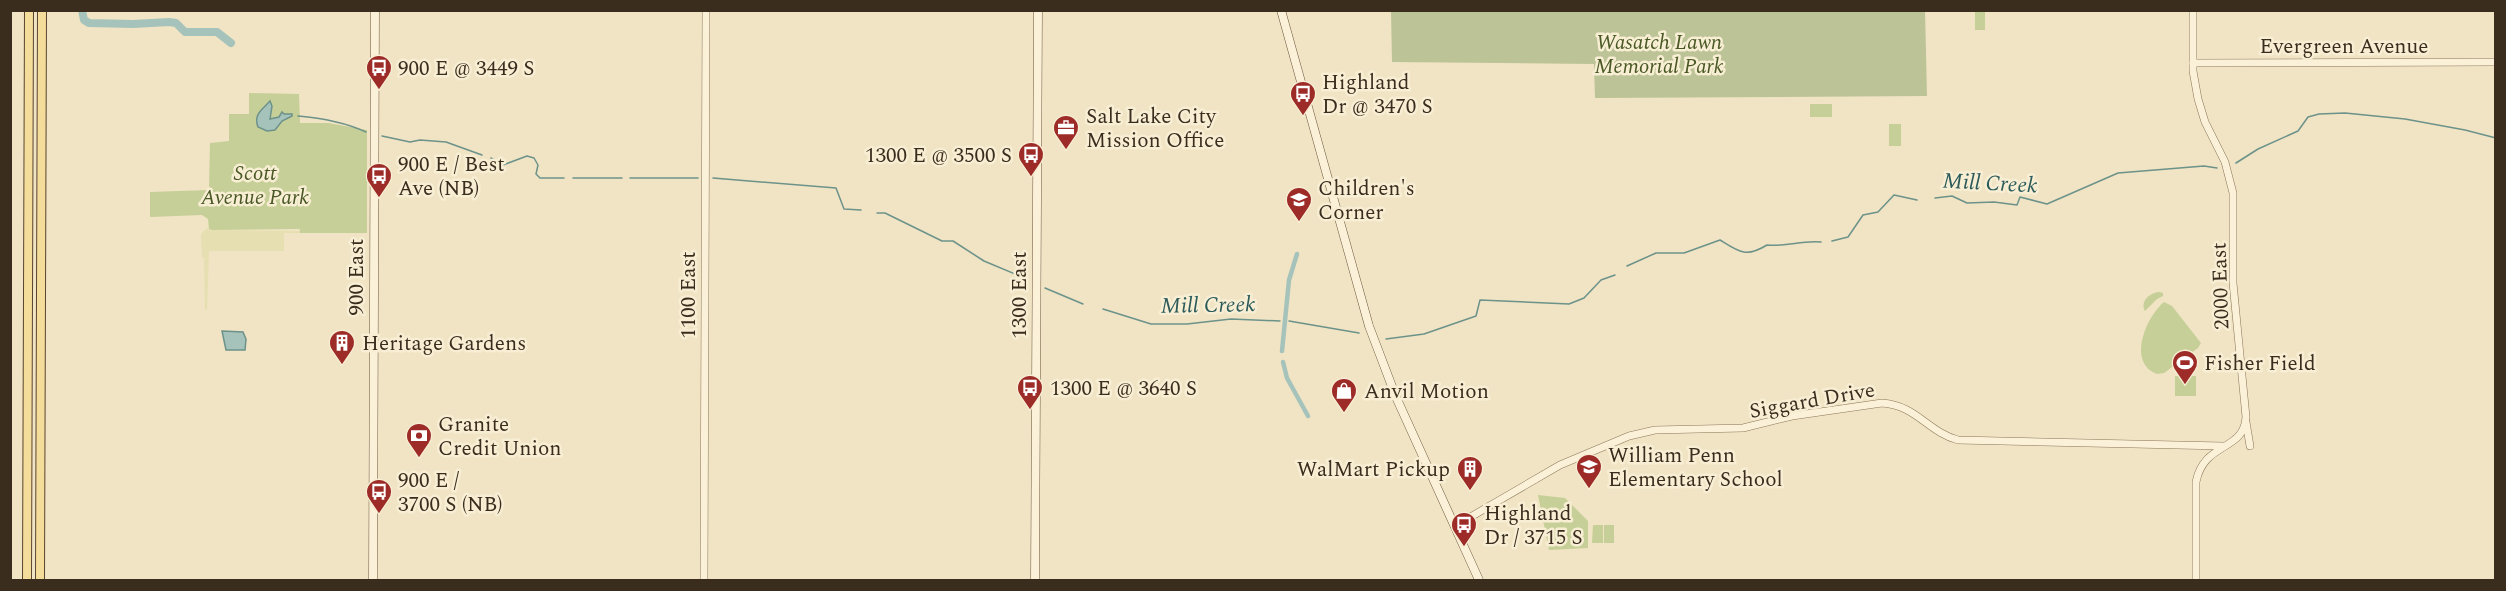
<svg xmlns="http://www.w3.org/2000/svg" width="2506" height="591" viewBox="0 0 2506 591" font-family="Spectral,serif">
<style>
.farmland{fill:#e6dfb1}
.green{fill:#c6cf97}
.cemetery{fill:#bcc396}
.water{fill:#a6c3bb;stroke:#6c928a;stroke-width:1.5}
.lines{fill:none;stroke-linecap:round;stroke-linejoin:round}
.stream{stroke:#6c928a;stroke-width:1.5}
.canal{stroke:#a6c3bb;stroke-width:4.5}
.river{stroke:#a6c3bb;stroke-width:8}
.tertiary-casing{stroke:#8b7659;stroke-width:8}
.secondary-casing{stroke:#6d573d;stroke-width:9}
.primary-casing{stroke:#59442e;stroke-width:10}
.tertiary{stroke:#faf1d8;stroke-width:7}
.secondary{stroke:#faf1d8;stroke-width:8}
.primary{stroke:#f4dc9b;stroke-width:8}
.labels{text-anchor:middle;stroke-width:5;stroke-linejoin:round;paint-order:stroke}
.park-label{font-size:21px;font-style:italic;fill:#495824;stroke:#f7eed4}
.street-label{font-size:21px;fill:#3b2d1e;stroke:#f7eed4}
.poi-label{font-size:21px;fill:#3b2d1e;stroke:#f7eed4;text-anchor:start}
.water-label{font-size:22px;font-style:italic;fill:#2d5b5a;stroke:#f7eed4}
</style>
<rect width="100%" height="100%" fill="#f0e4c4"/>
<path class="farmland" d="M207,228L212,230L298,231L300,229V233H284V251H209L207,310H205L204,258L202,257L201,234Z"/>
<g class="green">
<rect x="1975" y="11" width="10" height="19"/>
<path d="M249,93L299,94L300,123H328L367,130V233H300V229L212,230L209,229L208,219L202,215L150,217V192L209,190L210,143L229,141V114H249Z"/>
<rect x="1810" y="104" width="22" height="13"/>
<path d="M1901,124V146H1889V124Z"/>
<path d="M2159,292L2163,293V296L2157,299L2145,311C2140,302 2149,293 2159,292Z"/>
<path d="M2164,302L2172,306L2201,343L2198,348L2164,373L2157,374C2127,363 2145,318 2164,302Z"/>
<rect x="2175" y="376" width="21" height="20"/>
<path d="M1538,495L1565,498L1588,521V548L1549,550Z"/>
<path d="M1593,525H1603V543H1592Z"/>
<rect x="1604" y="525" width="10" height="18"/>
</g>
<path class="cemetery" d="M1391,11H1925L1927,96L1595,98L1594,64L1392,62Z"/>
<g class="water">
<path d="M270,101L272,106L270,119L279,117L282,112L284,114H292V116L282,121L275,130L267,131L258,127C253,114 263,109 270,101Z"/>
<path d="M222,331L243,332L246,339L245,350H226Z"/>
</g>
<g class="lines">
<g class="stream">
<path d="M298,116C322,118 344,122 366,132"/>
<path d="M382,136L410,142L420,140L446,142L482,155"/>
<path d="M491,158L503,165L527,156L534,158L538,165L536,174L540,178H564"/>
<path d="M2236,163L2258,149L2298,131L2308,117L2319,114L2345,113L2405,119L2465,130L2496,138"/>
<path d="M573,178H622"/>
<path d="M630,178H698"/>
<path d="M713,178L836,188L844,209L861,210"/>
<path d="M1935,198L1952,196L1967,203L1994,202L2017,205L2020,197L2047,204L2118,173L2204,166L2217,168"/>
<path d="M877,213H885L942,241H953L984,261L1027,279"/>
<path d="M1832,241L1848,237L1863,215L1878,212L1894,195L1917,200"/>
<path d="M1627,266L1656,253H1684L1720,240C1739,252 1746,258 1767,245C1788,247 1801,240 1821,242"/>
<path d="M1045,288L1083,304"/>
<path d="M1103,309L1151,324H1187L1231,319L1280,321"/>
<path d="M1289,321L1359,333"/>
<path d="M1386,339L1424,334L1476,316L1480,300L1569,304L1584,298L1601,280L1615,275"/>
</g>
<g class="canal">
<path d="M1282,351L1289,280L1297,254"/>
<path d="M1283,362L1287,378L1308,416"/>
</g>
<path class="river" d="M82,10L84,20L89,23L133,24L169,22L176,23L185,32H217L231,43"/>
<defs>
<g id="tertiary">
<path d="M2193,10V71L2198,99L2205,122L2225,162L2233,193V283L2246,417C2244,452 2204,441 2196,482V580"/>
<path d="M2193,63L2496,62"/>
<path d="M2246,422L2250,446"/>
<path d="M1455,526L1560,465L1629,436L1655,430L1743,428L1792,416L1882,403C1916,405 1928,432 1958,440L2223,446"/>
<path d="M704,580L706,10"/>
</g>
<g id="secondary">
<path d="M1281,10L1369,326L1396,397L1479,580"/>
<path d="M373,580L375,10"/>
<path d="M1035,580L1038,10"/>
</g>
<g id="primary">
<path d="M27,580L29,10"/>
<path d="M40,580L42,10"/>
</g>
</defs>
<use href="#tertiary" class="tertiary-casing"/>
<use href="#secondary" class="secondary-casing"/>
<use href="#primary" class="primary-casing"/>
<use href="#tertiary" class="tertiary"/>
<use href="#secondary" class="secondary"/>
<use href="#primary" class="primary"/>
</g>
<defs>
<symbol id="bus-pin" viewBox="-11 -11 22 30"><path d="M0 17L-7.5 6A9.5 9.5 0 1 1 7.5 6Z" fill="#9d2b27" stroke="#f7eed4"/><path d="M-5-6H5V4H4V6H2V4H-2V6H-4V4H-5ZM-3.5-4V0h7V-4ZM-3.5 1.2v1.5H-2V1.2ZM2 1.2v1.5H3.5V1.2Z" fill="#fff"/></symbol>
<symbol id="office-pin" viewBox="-11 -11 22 30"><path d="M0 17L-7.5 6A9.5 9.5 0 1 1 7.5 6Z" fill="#9d2b27" stroke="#f7eed4"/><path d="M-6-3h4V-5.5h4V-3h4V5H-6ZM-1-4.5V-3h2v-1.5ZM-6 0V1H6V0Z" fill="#fff"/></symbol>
<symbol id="school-pin" viewBox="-11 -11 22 30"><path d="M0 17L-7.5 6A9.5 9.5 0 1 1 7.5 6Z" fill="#9d2b27" stroke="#f7eed4"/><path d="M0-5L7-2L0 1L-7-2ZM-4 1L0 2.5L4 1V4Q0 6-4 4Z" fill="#fff"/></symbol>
<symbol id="building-pin" viewBox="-11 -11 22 30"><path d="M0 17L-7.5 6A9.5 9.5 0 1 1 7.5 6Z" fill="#9d2b27" stroke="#f7eed4"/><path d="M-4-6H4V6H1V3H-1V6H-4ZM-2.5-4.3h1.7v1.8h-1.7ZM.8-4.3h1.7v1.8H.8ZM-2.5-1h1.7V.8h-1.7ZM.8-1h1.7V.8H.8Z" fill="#fff"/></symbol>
<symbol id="stadium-pin" viewBox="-11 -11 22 30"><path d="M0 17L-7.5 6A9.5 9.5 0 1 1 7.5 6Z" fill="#9d2b27" stroke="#f7eed4"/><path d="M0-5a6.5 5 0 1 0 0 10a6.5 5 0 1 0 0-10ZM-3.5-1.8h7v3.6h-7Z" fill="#fff"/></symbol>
<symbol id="shop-pin" viewBox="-11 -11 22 30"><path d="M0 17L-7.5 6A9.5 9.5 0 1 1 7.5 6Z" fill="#9d2b27" stroke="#f7eed4"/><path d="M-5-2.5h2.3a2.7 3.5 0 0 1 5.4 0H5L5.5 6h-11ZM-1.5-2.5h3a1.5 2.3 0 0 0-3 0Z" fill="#fff"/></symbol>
<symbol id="bank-pin" viewBox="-11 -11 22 30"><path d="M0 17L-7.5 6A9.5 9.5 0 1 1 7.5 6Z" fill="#9d2b27" stroke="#f7eed4"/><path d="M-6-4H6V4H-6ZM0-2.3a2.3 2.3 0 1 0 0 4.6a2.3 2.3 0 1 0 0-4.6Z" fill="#fff"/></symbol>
</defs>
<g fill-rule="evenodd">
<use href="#bus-pin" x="364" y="53" width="30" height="40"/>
<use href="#bus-pin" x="1288" y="79" width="30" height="40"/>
<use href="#office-pin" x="1051" y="113" width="30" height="40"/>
<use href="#bus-pin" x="1016" y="140" width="30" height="40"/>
<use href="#bus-pin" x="364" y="161" width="30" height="40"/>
<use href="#school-pin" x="1284" y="185" width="30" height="40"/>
<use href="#building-pin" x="327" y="328" width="30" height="40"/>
<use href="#stadium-pin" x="2170" y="348" width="30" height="40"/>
<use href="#bus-pin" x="1015" y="373" width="30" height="40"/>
<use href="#shop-pin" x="1329" y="376" width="30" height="40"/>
<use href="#bank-pin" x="404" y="421" width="30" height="40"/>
<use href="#school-pin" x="1574" y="452" width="30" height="40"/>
<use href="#building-pin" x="1455" y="454" width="30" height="40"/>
<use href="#bus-pin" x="364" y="477" width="30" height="40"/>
<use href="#bus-pin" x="1449" y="510" width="30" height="40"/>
</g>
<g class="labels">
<g class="park-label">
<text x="1659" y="49">Wasatch Lawn<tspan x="1659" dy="24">Memorial Park</tspan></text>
<text x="255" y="180">Scott<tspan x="255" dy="24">Avenue Park</tspan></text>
</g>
<g class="street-label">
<text x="2344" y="53">Evergreen Avenue</text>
<text transform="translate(356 277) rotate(-90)" y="7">900 East</text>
<text transform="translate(2220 286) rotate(-92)" y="7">2000 East</text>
<text transform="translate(688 295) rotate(-90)" y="7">1100 East</text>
<text transform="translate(1019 295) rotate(-90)" y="7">1300 East</text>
<text transform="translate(1812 400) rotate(-10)" y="7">Siggard Drive</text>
</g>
<g class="poi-label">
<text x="398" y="75">900 E @ 3449 S</text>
<text x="1322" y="89">Highland<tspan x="1322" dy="24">Dr @ 3470 S</tspan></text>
<text x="1086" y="123">Salt Lake City<tspan x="1086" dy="24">Mission Office</tspan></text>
<text x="1012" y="162" text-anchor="end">1300 E @ 3500 S</text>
<text x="398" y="171">900 E / Best<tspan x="398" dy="24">Ave (NB)</tspan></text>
<text x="1318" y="195">Children's<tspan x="1318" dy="24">Corner</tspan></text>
<text x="362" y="350">Heritage Gardens</text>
<text x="2204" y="370">Fisher Field</text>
<text x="1050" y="395">1300 E @ 3640 S</text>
<text x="1364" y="398">Anvil Motion</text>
<text x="438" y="431">Granite<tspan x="438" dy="24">Credit Union</tspan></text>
<text x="1608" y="462">William Penn<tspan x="1608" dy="24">Elementary School</tspan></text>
<text x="1450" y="476" text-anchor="end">WalMart Pickup</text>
<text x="398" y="487">900 E /<tspan x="398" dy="24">3700 S (NB)</tspan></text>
<text x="1484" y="520">Highland<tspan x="1484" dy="24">Dr / 3715 S</tspan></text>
</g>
<g class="water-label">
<text transform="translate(1990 182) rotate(3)" y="8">Mill Creek</text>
<text transform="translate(1208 304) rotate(-1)" y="8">Mill Creek</text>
</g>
</g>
<rect width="2506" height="591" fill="none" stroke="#3b2d1e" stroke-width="24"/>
</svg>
